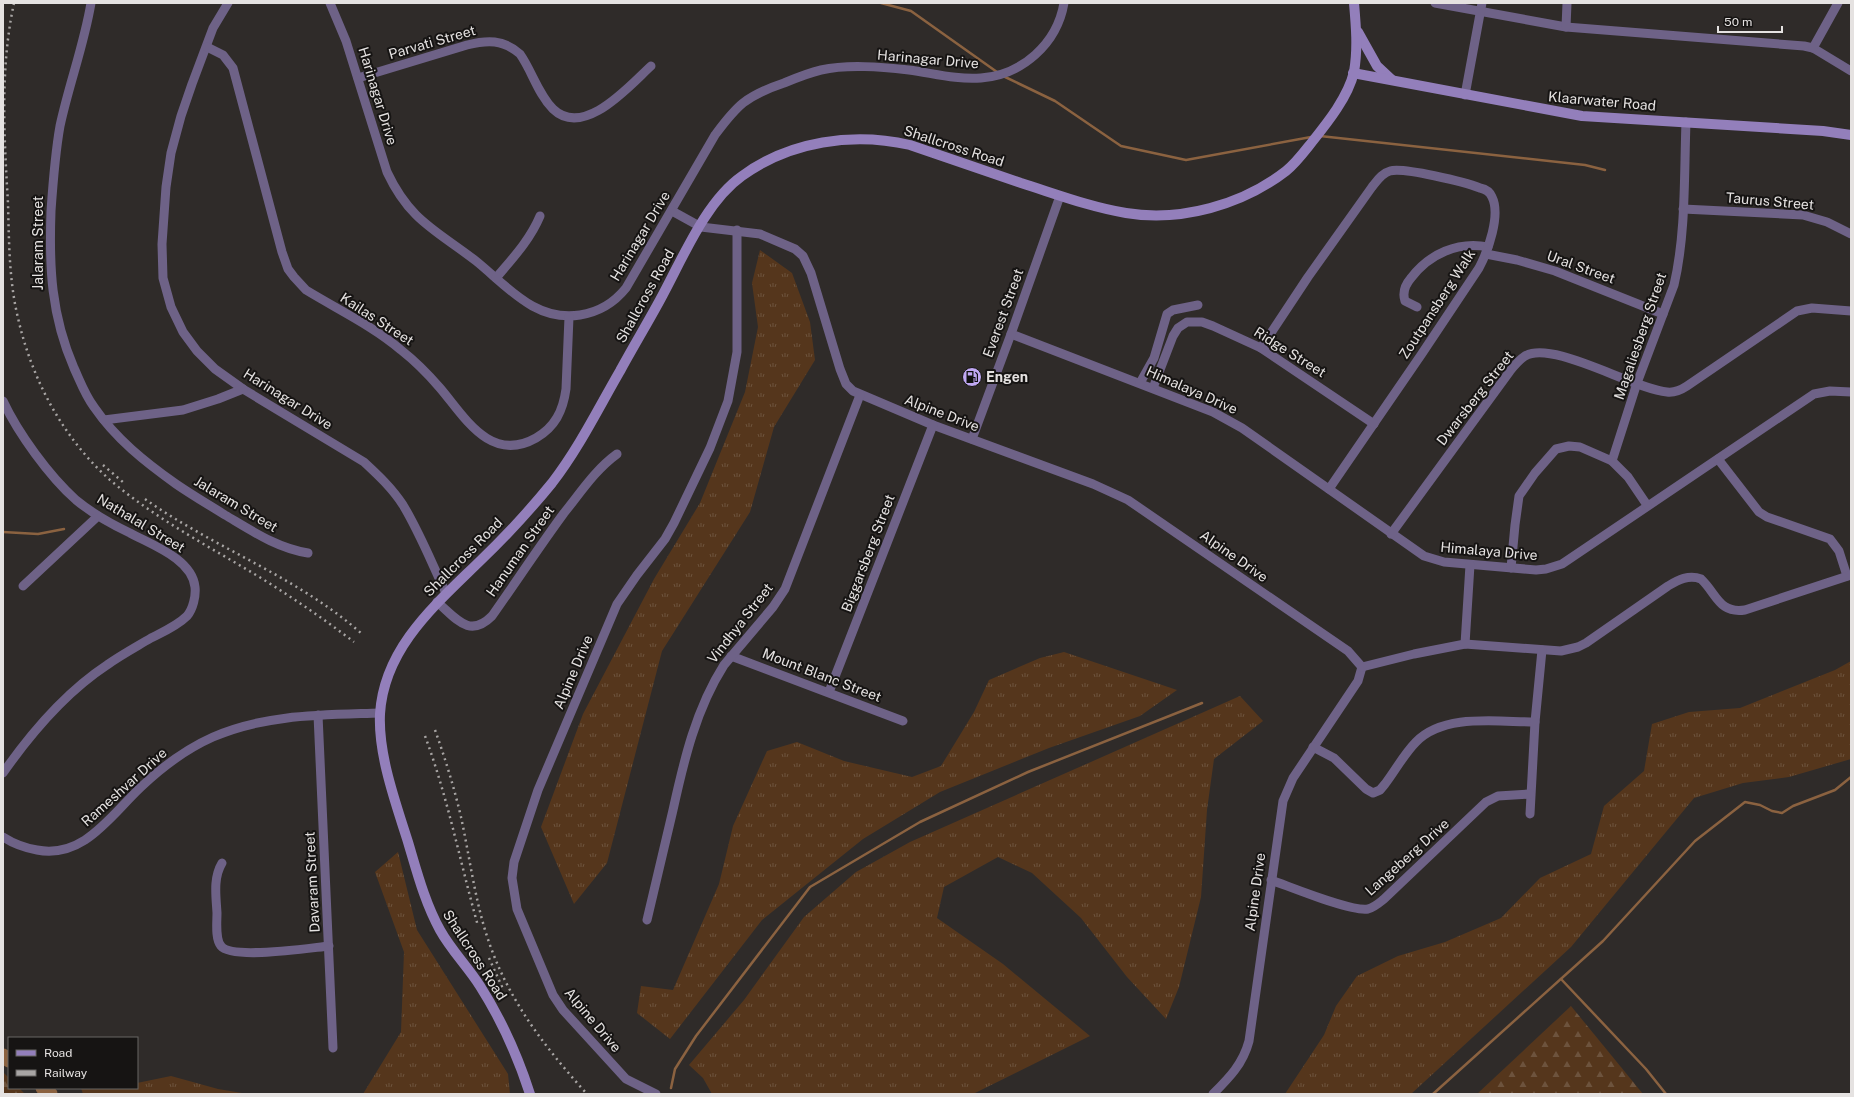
<svg xmlns="http://www.w3.org/2000/svg" width="1854" height="1097" viewBox="0 0 1854 1097" font-family="'Public Sans',sans-serif">
<style>
.grass{fill:url(#grass-tufts)}
.forest{fill:url(#forest-firs)}
.lines{fill:none;stroke-linecap:round;stroke-linejoin:round}
.stream{stroke:#8b6240;stroke-width:2.5}
.river{stroke:#8b6240;stroke-width:15}
.street{stroke:#6e6287;stroke-width:9}
.secondary{stroke:#937fbb;stroke-width:10}
.rail{stroke:#a8a5a4;stroke-width:2.5;stroke-dasharray:2 4;stroke-linecap:butt}
.labels{text-anchor:middle;stroke-width:4;stroke-linejoin:round;paint-order:stroke}
.street-label{font-size:14px;fill:#e5e2e1;stroke:#161413}
.poi-label{font-size:14px;font-weight:bold;fill:#e5e2e1;stroke:#161413;text-anchor:start}
</style>
<defs>
<pattern id="grass-tufts" width="24" height="20" patternUnits="userSpaceOnUse"><rect width="24" height="20" fill="#55361c"/><path d="M3 7l-1-3M5 7V3M7 7l1-3M15 17l-1-3M17 17v-4M19 17l1-3" fill="none" stroke="#6d533d"/></pattern>
<pattern id="forest-firs" width="22" height="20" patternUnits="userSpaceOnUse"><rect width="22" height="20" fill="#55361c"/><path d="M5 1l3.5 6h-7zM16 11l3.5 6h-7z" fill="#6d533d"/></pattern>
</defs>
<rect width="100%" height="100%" fill="#2f2b29"/>
<g class="grass">
<path d="M760,250L792,273L810,322L815,360L774,427L750,512L662,651L607,863L574,904L541,827L583,714L654,579L700,503L745,392L758,327L752,283Z"/>
<path d="M1064,652L1177,690L1140,716L1049,748L940,792L863,839L762,920L670,1039L637,1013L641,986L673,990L719,884L733,826L767,751L797,742L844,761L912,777L941,766L974,712L989,680L1040,658Z"/>
<path d="M1851,661V759L1789,777L1743,783L1694,798L1571,947L1411,1094H1285L1324,1035L1336,1006L1357,976L1398,956L1445,942L1501,918L1540,878L1591,854L1604,806L1644,771L1652,724L1689,712L1740,708L1835,670Z"/>
<path d="M1240,696L1263,721L1214,759L1207,810L1201,897L1179,987L1166,1019L1127,977L1081,918L1032,873L998,857L944,887L937,918L1003,964L1090,1036L973,1094H712L703,1078L689,1065L744,1000L804,917L856,872L910,842Z"/>
<path d="M398,852L417,930L508,1074L510,1094H363L401,1032L404,952L375,872Z"/>
<path d="M171,1076L218,1089L248,1094H83L81,1088H137V1083Z"/>
</g>
<g class="forest">
<path d="M1571,1006L1643,1094H1477Z"/>
<path d="M3,1072L9,1078V1088H19L25,1094H3Z"/>
</g>
<g class="lines">
<g class="stream">
<path d="M881,3L911,11L997,72"/>
<path d="M1003,76L1055,101L1121,146L1186,160L1311,137"/>
<path d="M1320,136L1585,165L1605,170"/>
<path d="M3,532L38,534L64,529"/>
<path d="M1561,979L1646,1069L1666,1094"/>
<path d="M671,1088L675,1069L696,1036L810,887L920,822L1028,772L1202,703"/>
<path d="M1433,1094L1603,941L1695,841L1745,802L1760,805L1772,811L1782,813L1793,806L1835,790L1851,777"/>
</g>
<g class="river">
<path d="M3,1056L9,1060"/>
<path d="M43,1088L50,1094"/>
</g>
<g class="street">
<path d="M91,3C84,45 69,84 60,126C55,154 53,182 51,211C49,267 51,315 74,368C80,381 85,395 94,407C116,439 145,462 176,484C192,495 209,505 225,515C252,531 277,548 308,553"/>
<path d="M228,3L213,28L192,84L181,116L171,153L166,187L162,244L163,278L171,307L183,332L197,351L215,369L243,389L364,462C378,475 392,488 403,505C420,533 432,564 446,593"/>
<path d="M330,3L346,41L387,172C410,221 436,230 476,261C507,286 535,322 580,315C599,312 614,303 626,288L715,135C724,123 732,112 743,103C756,93 769,88 784,83C796,78 808,73 821,70C848,64 881,67 909,70C932,73 957,80 981,78C1022,75 1057,44 1064,3"/>
<path d="M1435,3L1566,27L1804,46L1813,48L1851,71"/>
<path d="M1566,27L1567,3"/>
<path d="M207,47L223,55L233,68L282,252L288,269L294,277L306,290C337,309 373,326 401,350C415,361 428,374 440,388C464,416 490,464 536,438C555,427 563,411 566,389L569,317"/>
<path d="M1813,48L1838,3"/>
<path d="M358,78L467,45C487,40 503,39 520,54C532,71 538,94 553,109C584,139 630,85 651,66"/>
<path d="M1465,95L1482,3"/>
<path d="M1683,209L1803,215L1827,222L1851,234"/>
<path d="M672,211L701,227L760,234L795,249L803,256L811,273L840,369L846,384L853,391L933,425L1093,484L1128,500L1348,651L1362,667L1358,681L1293,778L1283,801L1249,1041C1243,1064 1229,1078 1213,1094"/>
<path d="M1486,254L1517,260L1555,271L1663,314"/>
<path d="M496,278C512,259 530,240 540,216"/>
<path d="M1417,307L1405,301C1402,292 1405,285 1411,278C1429,254 1458,241 1488,247"/>
<path d="M1011,334L1213,412L1242,428L1424,556L1444,562L1536,570L1546,569L1562,564L1814,394L1830,391L1851,392"/>
<path d="M1261,348L1308,277L1372,187C1377,181 1382,173 1390,171C1403,167 1465,182 1480,188C1485,189 1490,192 1492,197C1501,215 1488,251 1479,268L1421,355L1329,489"/>
<path d="M1140,383L1154,358L1167,314L1173,310L1198,305"/>
<path d="M1153,388L1173,336L1178,328L1187,322H1202L1213,326L1261,348L1374,424"/>
<path d="M3,401C18,433 49,476 76,500C93,514 111,524 130,533C152,545 192,559 195,587C196,596 193,609 187,616C177,626 163,632 151,638C136,647 121,655 107,665C66,692 31,733 3,773"/>
<path d="M104,420L183,410L218,399L243,389"/>
<path d="M972,439L1011,334L1060,196"/>
<path d="M1718,459L1759,512L1767,517L1830,539L1839,551L1847,576"/>
<path d="M1612,461L1637,383L1674,285C1686,234 1684,175 1686,122"/>
<path d="M1391,534L1510,371C1514,366 1519,360 1525,356C1553,340 1633,389 1667,392C1675,393 1681,390 1687,386L1797,311L1812,308L1851,311"/>
<path d="M1511,568L1515,525L1519,496L1535,473L1556,449L1569,446L1580,447L1612,461L1628,477L1647,505"/>
<path d="M23,586L98,516"/>
<path d="M437,602C456,618 469,639 492,616C516,582 539,547 564,513C581,492 595,470 617,454"/>
<path d="M1465,644L1470,565"/>
<path d="M731,656L903,721"/>
<path d="M1362,667L1414,654L1465,644L1561,651L1578,647L1586,643L1668,586C1678,580 1689,574 1701,579C1717,594 1719,614 1745,610L1851,575"/>
<path d="M829,692L933,425"/>
<path d="M318,715L333,1048"/>
<path d="M1313,747L1334,758L1366,789L1373,793L1380,790L1385,784C1395,771 1404,754 1416,742C1444,713 1498,722 1535,722"/>
<path d="M1530,814L1535,722L1542,650"/>
<path d="M3,837C14,844 25,848 37,850C84,859 111,815 141,787C162,767 186,749 213,737C266,714 323,715 380,713"/>
<path d="M222,863C213,878 216,896 217,913C217,922 215,939 221,946C232,960 309,948 329,946"/>
<path d="M1271,880C1291,887 1351,912 1368,909C1375,907 1379,903 1384,899L1486,802L1498,796L1530,794"/>
<path d="M647,920C656,883 664,847 673,810C684,760 696,709 724,665L773,607L785,589L860,395"/>
<path d="M656,1094L626,1079L563,1010L553,995L517,909L512,878L514,862L538,790L617,604L637,575L665,539L674,523L710,448L728,401L737,352V230"/>
</g>
<g class="secondary">
<path d="M1358,32L1377,66L1392,80"/>
<path d="M1353,73L1582,116L1823,131L1851,135"/>
<path d="M530,1094C518,1057 501,1019 480,986C468,967 451,950 440,930C425,903 417,872 408,842C396,804 378,755 380,714C384,648 435,605 480,561C505,537 530,510 552,483C579,448 598,409 620,371C633,347 647,324 660,300C682,260 705,202 742,176C790,141 853,132 910,145C947,158 984,170 1021,183C1056,194 1090,207 1126,213C1181,222 1242,205 1286,171C1296,163 1304,152 1312,142C1328,122 1348,97 1354,72C1358,49 1356,26 1354,3"/>
</g>
<g class="rail">
<path d="M14,3C0,68 4,136 8,203C9,241 9,281 18,318C32,380 63,438 110,480C156,519 210,547 261,578C293,598 324,619 354,642"/>
<path d="M103,465L124,483"/>
<path d="M145,499C214,548 298,577 362,634"/>
<path d="M435,730C445,758 454,787 461,817C469,854 474,893 485,930C505,996 542,1044 587,1094"/>
<path d="M425,736C448,798 460,862 478,926"/>
<path d="M489,958L503,989"/>
</g>
</g>
<defs>
<symbol id="fuel-disc" viewBox="-11 -11 22 22"><circle r="9.5" fill="#c0a8f3" stroke="#161413"/><path d="M-5.5-6h7V0h2V4h1.3V-2.5L3-4.5l.8-.8L6-3V5H2.5V1h-1V6h-7ZM-4.2-4.7v3.2H.2V-4.7Z" fill="#111"/></symbol>
</defs>
<g fill-rule="evenodd">
<use href="#fuel-disc" x="961" y="366" width="22" height="22"/>
</g>
<g class="labels">
<g class="street-label">
<text transform="translate(432 42) rotate(-16)" y="5">Parvati Street</text>
<text transform="translate(928 59) rotate(5)" y="5">Harinagar Drive</text>
<text transform="translate(378 96) rotate(73)" y="5">Harinagar Drive</text>
<text transform="translate(1602 101) rotate(5)" y="5">Klaarwater Road</text>
<text transform="translate(954 146) rotate(18)" y="5">Shallcross Road</text>
<text transform="translate(1770 201) rotate(5)" y="5">Taurus Street</text>
<text transform="translate(640 236) rotate(-59)" y="5">Harinagar Drive</text>
<text transform="translate(38 243) rotate(-90)" y="5">Jalaram Street</text>
<text transform="translate(1581 267) rotate(20)" y="5">Ural Street</text>
<text transform="translate(645 296) rotate(-61)" y="5">Shallcross Road</text>
<text transform="translate(1437 304) rotate(-57)" y="5">Zoutpansberg Walk</text>
<text transform="translate(1003 313) rotate(-70)" y="5">Everest Street</text>
<text transform="translate(377 319) rotate(33)" y="5">Kailas Street</text>
<text transform="translate(1640 336) rotate(-71)" y="5">Magaliesberg Street</text>
<text transform="translate(1290 352) rotate(32)" y="5">Ridge Street</text>
<text transform="translate(1192 390) rotate(24)" y="5">Himalaya Drive</text>
<text transform="translate(1475 398) rotate(-52)" y="5">Dwarsberg Street</text>
<text transform="translate(288 399) rotate(32)" y="5">Harinagar Drive</text>
<text transform="translate(942 413) rotate(21)" y="5">Alpine Drive</text>
<text transform="translate(236 504) rotate(31)" y="5">Jalaram Street</text>
<text transform="translate(141 523) rotate(31)" y="5">Nathalal Street</text>
<text transform="translate(520 551) rotate(-55)" y="5">Hanuman Street</text>
<text transform="translate(1489 551) rotate(5)" y="5">Himalaya Drive</text>
<text transform="translate(868 553) rotate(-69)" y="5">Biggarsberg Street</text>
<text transform="translate(1234 556) rotate(35)" y="5">Alpine Drive</text>
<text transform="translate(463 557) rotate(-45)" y="5">Shallcross Road</text>
<text transform="translate(740 623) rotate(-52)" y="5">Vindhya Street</text>
<text transform="translate(573 672) rotate(-67)" y="5">Alpine Drive</text>
<text transform="translate(822 675) rotate(21)" y="5">Mount Blanc Street</text>
<text transform="translate(124 787) rotate(-42)" y="5">Rameshvar Drive</text>
<text transform="translate(1407 857) rotate(-42)" y="5">Langeberg Drive</text>
<text transform="translate(312 882) rotate(-93)" y="5">Davaram Street</text>
<text transform="translate(1255 892) rotate(-82)" y="5">Alpine Drive</text>
<text transform="translate(475 955) rotate(57)" y="5">Shallcross Road</text>
<text transform="translate(593 1020) rotate(50)" y="5">Alpine Drive</text>
</g>
<g class="poi-label">
<text x="986" y="382">Engen</text>
</g>
</g>
<rect width="1854" height="1097" fill="none" stroke="#e5e2e1" stroke-width="8"/>
<rect x="8" y="1037" width="130" height="52" fill="#161413" stroke="#696665"/>
<rect x="16" y="1050" width="20" height="6" fill="#937fbb" stroke="#696665"/>
<text x="44" y="1057" font-size="12" fill="#e5e2e1">Road</text>
<rect x="16" y="1070" width="20" height="6" fill="#a8a5a4" stroke="#696665"/>
<text x="44" y="1077" font-size="12" fill="#e5e2e1">Railway</text>
<path d="M1718 26v6h64v-6" fill="none" stroke="#e5e2e1" stroke-width="2"/>
<text x="1724" y="26" font-size="12" fill="#e5e2e1" stroke="#161413" stroke-width="3" paint-order="stroke">50 m</text>
</svg>
